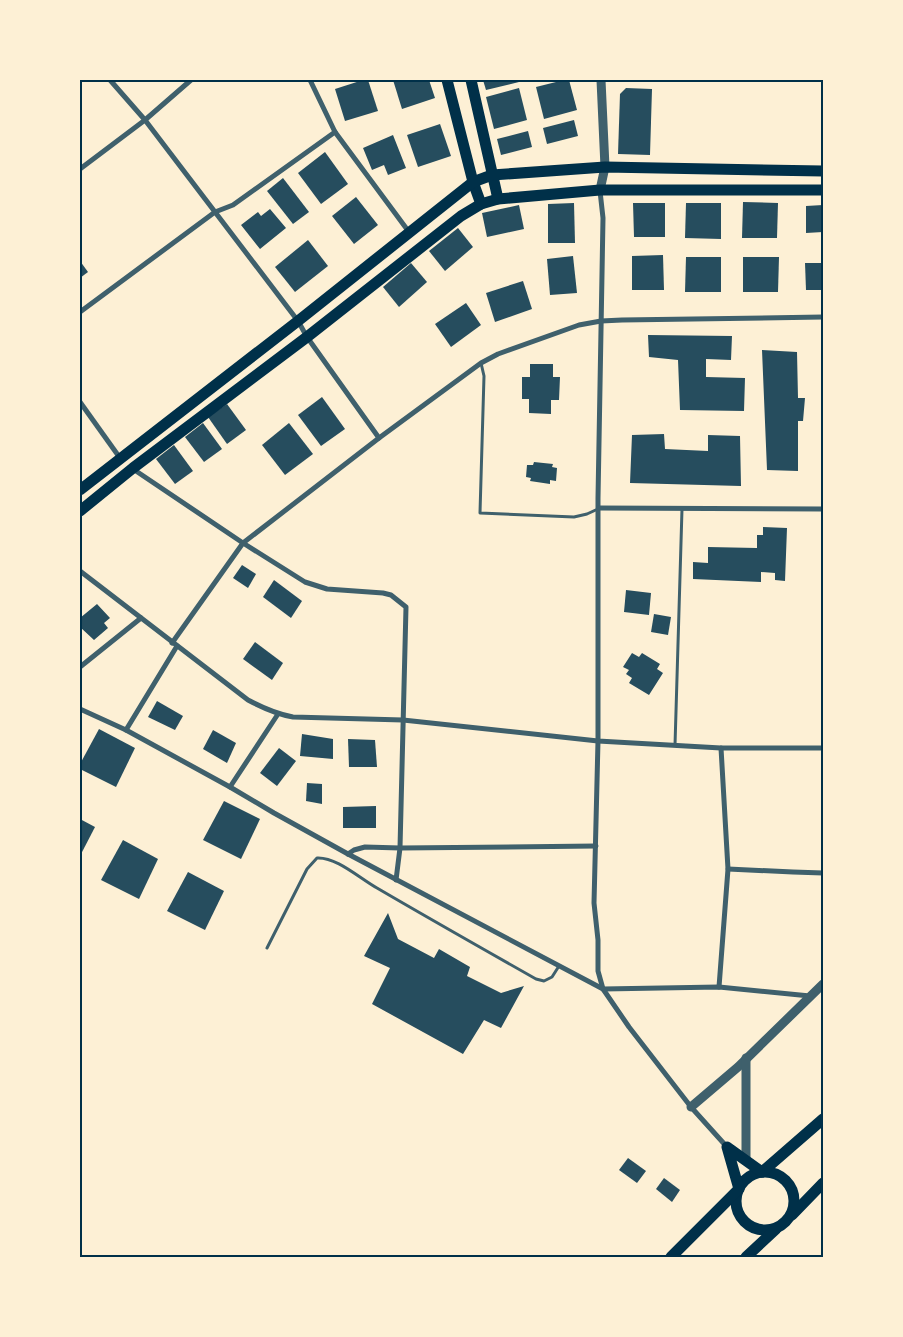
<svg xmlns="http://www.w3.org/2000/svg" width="903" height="1337" viewBox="0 0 903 1337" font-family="Barlow,sans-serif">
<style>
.building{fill:#264d5e}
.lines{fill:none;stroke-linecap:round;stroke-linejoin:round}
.service{stroke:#3f606c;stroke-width:3}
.minor{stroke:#3f606c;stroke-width:5}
.tertiary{stroke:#3f606c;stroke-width:9}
.primary{stroke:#003049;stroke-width:11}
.trunk{stroke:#003049;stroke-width:11}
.neatline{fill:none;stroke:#003049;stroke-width:2}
</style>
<rect width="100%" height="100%" fill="#fdf0d5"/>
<g class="building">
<path d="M363,80H368L378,111L345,121L335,89Z"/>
<path d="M393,80H429L435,98L402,109Z"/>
<path d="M483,80H519V82L486,90Z"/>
<path d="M564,80H569L577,110L544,119L536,87Z"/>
<path d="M519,88L527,120L494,129L486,97Z"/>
<path d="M626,88L652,89L650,155L618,154L620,94Z"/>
<path d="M574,120L578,136L547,144L543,128Z"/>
<path d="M440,124L451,156L418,167L407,135Z"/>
<path d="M528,131L532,147L501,155L497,139Z"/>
<path d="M393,135L406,168L388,175L384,165L372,170L363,148Z"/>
<path d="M325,152L348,184L321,204L298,173Z"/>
<path d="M283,178L309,212L293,224L267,191Z"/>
<path d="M356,197L378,225L354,244L332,216Z"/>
<path d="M743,202L778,203L777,238H742Z"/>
<path d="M574,203L575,243H548V204Z"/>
<path d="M633,203H665V237H634Z"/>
<path d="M686,203H721V239L685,238Z"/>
<path d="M519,205L524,229L487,237L482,213Z"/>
<path d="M823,205V232L806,233V206Z"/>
<path d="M270,209L286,228L260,249L241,225L258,212L261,216Z"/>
<path d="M458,228L473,247L445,271L429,251Z"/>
<path d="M308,240L328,266L295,292L275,267Z"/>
<path d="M663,255L664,290H632V256Z"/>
<path d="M573,256L577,293L550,295L547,259Z"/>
<path d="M686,257H721V292H685Z"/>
<path d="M743,257H779L778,292H743Z"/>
<path d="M80,261L88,272L80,278Z"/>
<path d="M411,263L427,282L399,307L383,287Z"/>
<path d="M805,263H823V290H806Z"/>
<path d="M523,281L532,309L495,322L486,293Z"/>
<path d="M466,303L481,325L451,347L435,324Z"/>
<path d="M648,335L732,336L731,360L706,359V377L745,378L744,411L680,410L678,360L649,357Z"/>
<path d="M762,350L797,352L798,398H805L803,421H798V471L767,470Z"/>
<path d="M530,364H553V377H560L559,400H551V414L529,413V399H522V377H530Z"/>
<path d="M322,397L345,429L321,446L298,415Z"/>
<path d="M227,404L246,430L227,444L208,417Z"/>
<path d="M203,423L222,449L204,462L185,437Z"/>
<path d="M289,423L313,454L285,475L262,445Z"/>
<path d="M664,434L665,449L708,451V435L740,436L741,486L630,483L632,435Z"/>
<path d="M174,445L193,471L175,484L156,459Z"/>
<path d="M534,462L553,464L552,467L557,468L556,481L550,480V484L530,481L531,478L526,477L527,465H533Z"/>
<path d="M763,527L787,528L785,581L775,580V573L761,572V582L693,579V562L708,563V547L757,548V535H763Z"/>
<path d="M242,565L256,574L248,588L233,578Z"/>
<path d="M274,580L302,601L291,618L263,597Z"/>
<path d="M626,590L651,593L649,615L624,612Z"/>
<path d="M97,604L110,618L104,623L108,628L94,640L80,627V618Z"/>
<path d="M654,614L671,617L668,635L651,632Z"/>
<path d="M255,642L283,663L272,680L243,659Z"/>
<path d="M632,653L639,657L642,653L660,664L657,669L663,673L649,695L629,683L632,678L626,674L629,670L623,667Z"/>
<path d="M157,701L183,716L175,730L148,717Z"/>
<path d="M99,729L135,748L116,787L80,769V764Z"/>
<path d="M213,730L236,743L227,763L203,749Z"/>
<path d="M302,734L333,739V759L300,756Z"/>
<path d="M348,739L375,740L377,767H349Z"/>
<path d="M279,748L296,761L277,786L260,773Z"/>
<path d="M307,783L322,784V804L306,801Z"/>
<path d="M224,801L260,819L241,859L203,840Z"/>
<path d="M376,806V828H343V807Z"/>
<path d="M80,819L95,827L80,856Z"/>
<path d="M123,840L158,859L139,899L101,880Z"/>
<path d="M188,872L224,891L205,930L167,911Z"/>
<path d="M388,913L398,939L434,958L439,949L470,967L467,976L501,993L524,986L501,1028L484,1020L463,1054L372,1004L390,968L364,956Z"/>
<path d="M628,1158L646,1171L637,1183L619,1170Z"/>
<path d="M664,1178L680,1190L672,1202L656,1189Z"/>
</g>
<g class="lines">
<g class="service">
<path d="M481,363L484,376L480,513L574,517L587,514L598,509"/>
<path d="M675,745L682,509"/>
<path d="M267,948L307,869L317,858C337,857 359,878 377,888C430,919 483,949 536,979L544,981L552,977L559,966"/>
</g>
<g class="minor">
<path d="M110,80L145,120L298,321L307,337L379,438L481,363L498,354L579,325L601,321L622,320L823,317"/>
<path d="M310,80L335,132L409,232"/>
<path d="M80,169L145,120L191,80"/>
<path d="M600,191L603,218L598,498V741L594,903L598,940V971L603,989L629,1027L691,1107L727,1147"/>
<path d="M80,312L215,212L233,205L335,132"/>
<path d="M80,402L120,458"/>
<path d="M133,469L243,543L305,582L327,589L383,593L391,595L406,607L400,848L396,880"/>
<path d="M599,508L823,509"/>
<path d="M80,571L248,700C263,708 276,714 293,717L403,720L598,741L721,748H823"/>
<path d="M172,643L243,543L379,438"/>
<path d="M80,667L141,618"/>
<path d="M80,709L126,730L230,787L274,813L348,854L603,989L719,987L810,996"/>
<path d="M126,730L177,646"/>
<path d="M230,787L278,714"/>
<path d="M348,854L354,850L365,847L400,848L596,846"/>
<path d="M728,869L793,872L823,873"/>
<path d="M719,987L728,869L721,748"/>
</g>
<g class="tertiary">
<path d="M600,190L605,167L601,80"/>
<path d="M691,1107L738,1067L823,984"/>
<path d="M746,1160V1058"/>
</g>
<g class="primary">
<path d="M447,80L473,182L481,204"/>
<path d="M471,80L498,199"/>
<path d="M80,490L298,321L473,182L492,175L605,167L823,171"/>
<path d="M80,511L133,468L307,337L461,216L481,204L498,199L600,190H823"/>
</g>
<g class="trunk">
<circle cx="765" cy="1201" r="29"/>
<path d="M792,1215L823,1183"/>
<path d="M671,1257L739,1189L727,1147L762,1172L823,1119"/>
<path d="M746,1257L776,1229"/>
</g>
</g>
<rect width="903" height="1337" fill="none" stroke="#fdf0d5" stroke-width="162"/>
<rect x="81" y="81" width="741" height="1175" class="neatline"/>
</svg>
